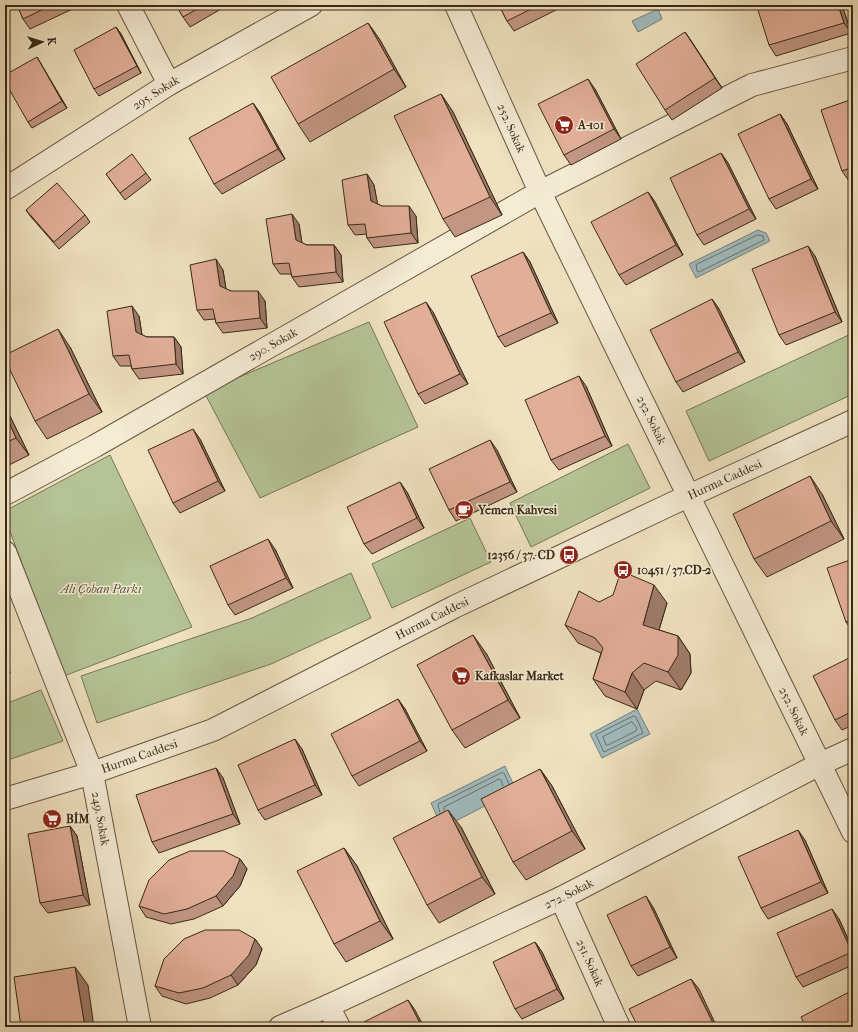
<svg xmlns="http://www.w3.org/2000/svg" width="858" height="1032" viewBox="0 0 858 1032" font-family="'IM FELL French Canon',serif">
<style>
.green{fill:#b5c496;stroke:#767656}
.water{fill:#a0babe;stroke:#76807a}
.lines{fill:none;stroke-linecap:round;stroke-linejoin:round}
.shore{stroke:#6c726a;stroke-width:1}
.minor-casing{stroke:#665740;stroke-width:24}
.minor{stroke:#f5ecd6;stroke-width:22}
.wall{fill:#c29683;stroke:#382915}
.shaded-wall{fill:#9e7a6a;stroke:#382915}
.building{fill:#e1ae98;stroke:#382915}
.labels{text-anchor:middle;stroke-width:3;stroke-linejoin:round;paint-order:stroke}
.street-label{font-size:12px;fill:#382915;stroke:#f5ecd6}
.poi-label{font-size:12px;font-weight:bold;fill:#382915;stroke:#f5ecd6;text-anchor:start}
.park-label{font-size:12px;font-style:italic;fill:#575035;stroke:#f5ecd6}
</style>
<rect width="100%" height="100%" fill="#f0e2c0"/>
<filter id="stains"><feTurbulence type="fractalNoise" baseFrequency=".005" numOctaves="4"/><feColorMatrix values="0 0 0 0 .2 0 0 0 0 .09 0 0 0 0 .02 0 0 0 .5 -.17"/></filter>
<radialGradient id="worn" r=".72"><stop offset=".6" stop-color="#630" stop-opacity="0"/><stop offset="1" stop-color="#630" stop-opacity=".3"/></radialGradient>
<g class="green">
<path d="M369,322L418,427L260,498L204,392Z"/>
<path d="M853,333V394L709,461L686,411Z"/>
<path d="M628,444L650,488L531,547L510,503Z"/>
<path d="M110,455L192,627L64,676L5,518V511Z"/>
<path d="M470,518L491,562L392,608L372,564Z"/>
<path d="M351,573L371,618L271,664L97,723L81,676L252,618Z"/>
<path d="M41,690L63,741L5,761V704Z"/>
</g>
<g class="water">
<path d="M658,9L662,19L638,32L632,21Z"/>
<path d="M758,230L766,233L770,241L696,278L689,264Z"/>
<path d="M637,709L650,734L602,758L590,734Z"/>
<path d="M505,766L516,790L442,828L431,803Z"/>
</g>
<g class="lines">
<g class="shore">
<path d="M758,235L763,236L764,240L699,272L697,271L696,265Z"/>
<path d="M634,716L636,717L643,733L604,752L596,735Z"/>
<path d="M632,722L637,728L636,731L608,745H606L603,737Z"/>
<path d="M444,811V807L499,779L501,780L503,786"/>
<path d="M440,813L438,804L501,773H504L509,784"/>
</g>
<defs>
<g id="minor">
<path d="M128,5L169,84"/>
<path id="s1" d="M456,5L540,192L853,832"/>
<path id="s2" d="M5,189L169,84L311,5"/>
<path id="s3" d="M5,494L95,446L540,192L752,85L853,58"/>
<path id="s4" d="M5,552L92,773L140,1027"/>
<path id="s5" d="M5,799L92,773L213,730L454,607L669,505L853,421"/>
<path id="s6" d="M561,898L619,1027"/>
<path d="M328,1006L339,1027"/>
<path id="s7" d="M280,1027L328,1006L561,898L820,764L853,749"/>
</g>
</defs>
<use href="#minor" class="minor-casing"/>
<use href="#minor" class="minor"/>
</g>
<g class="wall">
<path d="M17,5H81L30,29L23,19Z"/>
<path d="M176,5H228L190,27L183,17Z"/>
<path d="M499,5H566L514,31L507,21Z"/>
<path d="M842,5L851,33L776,56L769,45Z"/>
<path d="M368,23L380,40L406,87L310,142L298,124Z"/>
<path d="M116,27L121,34L141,73L99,96L94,89Z"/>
<path d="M685,32L722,88L672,120L665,110Z"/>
<path d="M37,57L41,64L67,108L32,128L28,122Z"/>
<path d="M595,89L621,139L571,165L564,155Z"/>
<path d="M441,94L453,112L502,215L455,237L443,219Z"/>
<path d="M853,99V179L849,181L842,171Z"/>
<path d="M253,103L260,113L285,159L222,194L214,184Z"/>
<path d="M780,114L787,124L818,189L776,209L769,199Z"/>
<path d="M721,153L728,163L756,219L704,245L697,235Z"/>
<path d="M146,173L151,180L125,200L106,174Z"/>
<path d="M367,174L374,185L377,204L382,206L416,216L418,243L374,248L367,238V234L355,235L348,225Z"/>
<path d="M648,192L655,202L683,255L626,285L619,275Z"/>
<path d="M26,210L85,215L90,222L59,249L31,217Z"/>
<path d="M299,224L302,243L307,245H334L341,255L343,282L299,287L292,277L291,274H280L273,264Z"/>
<path d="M523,252L530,262L558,323L505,347L498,337Z"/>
<path d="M815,256L842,322L786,345L779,335Z"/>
<path d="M223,270L226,289L231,291L265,301L267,328L223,333L216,323L215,319L204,320L197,310Z"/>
<path d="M712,299L719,309L745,362L683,392L676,382Z"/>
<path d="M433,312L468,384L425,404L418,394Z"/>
<path d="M139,316L142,335L147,337H174L181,347L183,374L139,379L132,369L131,366H120L113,356Z"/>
<path d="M70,347L102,412L47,439L35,421Z"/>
<path d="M586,386L612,446L559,470L551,460Z"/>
<path d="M5,406L29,455L5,467Z"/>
<path d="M200,439L225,491L180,513L173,503Z"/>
<path d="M497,450L517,492L456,521L449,510Z"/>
<path d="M407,492L424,528L372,554L364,544Z"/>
<path d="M822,494L844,539L767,577L754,559Z"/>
<path d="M275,549L293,588L235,615L228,605Z"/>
<path d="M853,559V632L846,622Z"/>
<path d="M599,602L667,603L659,630L678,636L690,654L691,673L681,690L656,681L644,690L637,709L605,696L593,679L601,653L578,643L565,625Z"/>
<path d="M5,646L10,673H5Z"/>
<path d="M486,653L520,718L465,748L452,730Z"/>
<path d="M853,656V725L842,730L835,720Z"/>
<path d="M398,699L405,709L427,751L359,786L352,776Z"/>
<path d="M302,749L322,795L265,820L258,810Z"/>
<path d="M216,768L223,778L240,824L159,853L152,842Z"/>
<path d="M540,769L552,786L585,849L526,880L513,862Z"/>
<path d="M70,826L77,836L90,905L48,913L40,903Z"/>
<path d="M461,827L495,894L439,923L427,905Z"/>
<path d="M805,840L828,893L768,919L761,908Z"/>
<path d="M344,848L357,866L393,939L346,962L334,944Z"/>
<path d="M240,859L247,869L240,886L223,906L194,919L171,924L146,917L139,906Z"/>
<path d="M653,907L677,958L638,976L631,966Z"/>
<path d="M839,919L853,950V965L803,987L796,977Z"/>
<path d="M255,939L262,949L256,965L238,985L210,998L186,1004L162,996L155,986Z"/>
<path d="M535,942L542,952L564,999L522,1019L515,1009Z"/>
</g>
<g class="shaded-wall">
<path d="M838,5H842L851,33L844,23Z"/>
<path d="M368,23L380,40L406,87L394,69Z"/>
<path d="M116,27L121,34L141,73L137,66Z"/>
<path d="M685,32L692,42L722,88L715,78Z"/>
<path d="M37,57L41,64L67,108L62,101Z"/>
<path d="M588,79L595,89L621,139L614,129Z"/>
<path d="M441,94L453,112L502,215L490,197Z"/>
<path d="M253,103L260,113L285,159L278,149Z"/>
<path d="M780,114L787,124L818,189L811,179Z"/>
<path d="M721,153L728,163L756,219L749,209Z"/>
<path d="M367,174L374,185L379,211L371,201Z"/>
<path d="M648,192L655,202L683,255L676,245Z"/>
<path d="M409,206L416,216L418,243L411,233Z"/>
<path d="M292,214L299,224L303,250L296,240Z"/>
<path d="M334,245L341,255L343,282L336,272Z"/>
<path d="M808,246L815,256L842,322L835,312Z"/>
<path d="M523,252L530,262L558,323L551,313Z"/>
<path d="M216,259L223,270L227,296L220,286Z"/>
<path d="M258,291L265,301L267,328L260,318Z"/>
<path d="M712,299L719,309L745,362L738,352Z"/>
<path d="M426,302L433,312L468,384L460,374Z"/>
<path d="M132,306L139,316L143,342L136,332Z"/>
<path d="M58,329L70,347L102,412L89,394Z"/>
<path d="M174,337L181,347L183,374L176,364Z"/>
<path d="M579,376L586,386L612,446L605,436Z"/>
<path d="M5,406L29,455L16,438L5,414Z"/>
<path d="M193,429L200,439L225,491L218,481Z"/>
<path d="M490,440L497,450L517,492L510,482Z"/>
<path d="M810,476L822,494L844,539L831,521Z"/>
<path d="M400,482L407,492L424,528L417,518Z"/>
<path d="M268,539L275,549L293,588L286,578Z"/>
<path d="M654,585L667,603L655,643L643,625Z"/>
<path d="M473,635L486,653L520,718L508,700Z"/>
<path d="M678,636L690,654L691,673L681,690L668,672Z"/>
<path d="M5,646L10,673L5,666Z"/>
<path d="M632,673L644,690L637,709L625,692Z"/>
<path d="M398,699L405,709L427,751L420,741Z"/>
<path d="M295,739L302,749L322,795L315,785Z"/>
<path d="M216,768L223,778L240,824L233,814Z"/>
<path d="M540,769L552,786L585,849L572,831Z"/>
<path d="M448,810L461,827L495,894L482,877Z"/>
<path d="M70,826L77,836L90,905L83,895Z"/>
<path d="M798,830L805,840L828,893L821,882Z"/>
<path d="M344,848L357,866L393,939L380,921Z"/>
<path d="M240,859L247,869L240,886L223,906L216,896Z"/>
<path d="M646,896L653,907L677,958L670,947Z"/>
<path d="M832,909L839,919L853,950V954Z"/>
<path d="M255,939L262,949L256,965L238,985L231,975Z"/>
<path d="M535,942L542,952L564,999L557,989Z"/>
<path d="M75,967L88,985L94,1027H85Z"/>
<path d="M691,979L699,989L717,1027H715Z"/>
<path d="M408,1000L415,1010L424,1027H422Z"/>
</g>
<g class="building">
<path d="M17,5H52L23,19Z"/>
<path d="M176,5H204L183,17Z"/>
<path d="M499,5H539L507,21Z"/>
<path d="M763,5H838L844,23L769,45L757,7Z"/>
<path d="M368,23L394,69L298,124L271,77Z"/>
<path d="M116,27L137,66L94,89L74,50Z"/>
<path d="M685,32L715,78L665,110L636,64Z"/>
<path d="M37,57L62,101L28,122L5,82V75Z"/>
<path d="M588,79L614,129L564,155L538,104Z"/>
<path d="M441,94L490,197L443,219L394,116Z"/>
<path d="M853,99V167L842,171L821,110Z"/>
<path d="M253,103L278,149L214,184L189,138Z"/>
<path d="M780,114L811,179L769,199L738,134Z"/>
<path d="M721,153L749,209L697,235L670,178Z"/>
<path d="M132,154L146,173L120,193L106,174Z"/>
<path d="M367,174L371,201L382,206H409L411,233L367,238L365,224L348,225L342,180Z"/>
<path d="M57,183L85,215L54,242L26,210Z"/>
<path d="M648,192L676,245L619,275L591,222Z"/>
<path d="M292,214L296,240L307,245H334L336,272L292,277L289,263L273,264L266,219Z"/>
<path d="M808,246L835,312L779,335L752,269Z"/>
<path d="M523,252L551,313L498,337L471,276Z"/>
<path d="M216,259L220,286L231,291H258L260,318L216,323L213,309L197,310L190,265Z"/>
<path d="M712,299L738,352L676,382L650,330Z"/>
<path d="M426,302L460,374L418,394L384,322Z"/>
<path d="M132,306L136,332L147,337H174L176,364L132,369L129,355L113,356L107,311Z"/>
<path d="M58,329L89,394L35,421L5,360V355Z"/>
<path d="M579,376L605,436L551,460L525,400Z"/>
<path d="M5,414L16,438L5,443Z"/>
<path d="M193,429L218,481L173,503L148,450Z"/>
<path d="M490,440L510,482L449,510L429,469Z"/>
<path d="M810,476L831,521L754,559L733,514Z"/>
<path d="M400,482L417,518L364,544L347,507Z"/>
<path d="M268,539L286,578L228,605L210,566Z"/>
<path d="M853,559V620L846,622L827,568Z"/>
<path d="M621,571L654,585L643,625L678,636V655L668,672L644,663L632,673L625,692L593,679L603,648L595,638L565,625L579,591L599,602L613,595Z"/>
<path d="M473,635L508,700L452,730L417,665Z"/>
<path d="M853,656V711L835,720L813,676Z"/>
<path d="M398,699L420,741L352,776L331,734Z"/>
<path d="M295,739L315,785L258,810L238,765Z"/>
<path d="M216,768L233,814L152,842L136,795Z"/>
<path d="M540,769L572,831L513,862L481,799Z"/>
<path d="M448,810L482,877L427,905L393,838Z"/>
<path d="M70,826L83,895L40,903L28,834Z"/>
<path d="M798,830L821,882L761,908L738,857Z"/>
<path d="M344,848L380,921L334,944L297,871Z"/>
<path d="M190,851H224L240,859L233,876L216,896L187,909L164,914L139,906L149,880L169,860Z"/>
<path d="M646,896L670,947L631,966L607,915Z"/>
<path d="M832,909L852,952L796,977L777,933Z"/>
<path d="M205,930H239L255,939L249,955L231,975L203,988L179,993L155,986L164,959L184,939Z"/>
<path d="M535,942L557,989L515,1009L493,962Z"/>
<path d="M75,967L85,1027H21L14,977Z"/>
<path d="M691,979L715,1027H638L629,1009Z"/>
<path d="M853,990V1027H806L801,1017Z"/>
<path d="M408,1000L422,1027H366L364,1022Z"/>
</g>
<defs>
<symbol id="supermarket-disc" viewBox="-11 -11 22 22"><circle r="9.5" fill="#8f2418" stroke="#f5ecd6"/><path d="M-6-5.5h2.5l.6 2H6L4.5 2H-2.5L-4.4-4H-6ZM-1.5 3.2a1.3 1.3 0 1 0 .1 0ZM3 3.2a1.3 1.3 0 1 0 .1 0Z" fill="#fff"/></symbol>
<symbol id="cafe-disc" viewBox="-11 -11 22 22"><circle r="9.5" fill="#8f2418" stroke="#f5ecd6"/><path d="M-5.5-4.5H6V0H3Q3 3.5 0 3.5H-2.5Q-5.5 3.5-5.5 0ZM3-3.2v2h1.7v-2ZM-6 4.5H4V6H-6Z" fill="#fff"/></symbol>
<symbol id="bus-disc" viewBox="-11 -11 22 22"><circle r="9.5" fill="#8f2418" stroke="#f5ecd6"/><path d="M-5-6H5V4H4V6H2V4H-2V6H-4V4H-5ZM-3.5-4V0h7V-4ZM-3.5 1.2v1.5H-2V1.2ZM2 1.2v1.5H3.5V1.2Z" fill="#fff"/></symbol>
</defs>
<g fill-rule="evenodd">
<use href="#supermarket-disc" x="553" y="114" width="22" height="22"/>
<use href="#cafe-disc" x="453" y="499" width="22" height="22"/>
<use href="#bus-disc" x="558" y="544" width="22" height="22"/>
<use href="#bus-disc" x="612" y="559" width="22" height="22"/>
<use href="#supermarket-disc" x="450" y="665" width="22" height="22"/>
<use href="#supermarket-disc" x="41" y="808" width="22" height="22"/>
</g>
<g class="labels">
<g class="street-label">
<text dy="4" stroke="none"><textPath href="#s2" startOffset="179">295. Sokak</textPath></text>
<text dy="4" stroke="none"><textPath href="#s1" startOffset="135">252. Sokak</textPath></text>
<text dy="4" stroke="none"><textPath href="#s3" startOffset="307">290. Sokak</textPath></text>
<text dy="4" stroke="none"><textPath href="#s1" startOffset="459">252. Sokak</textPath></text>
<text dy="4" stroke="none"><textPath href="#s5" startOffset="789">Hurma Caddesi</textPath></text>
<text dy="4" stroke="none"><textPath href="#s5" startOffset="465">Hurma Caddesi</textPath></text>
<text dy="4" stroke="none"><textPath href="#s1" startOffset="783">252. Sokak</textPath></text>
<text dy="4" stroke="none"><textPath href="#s5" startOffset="141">Hurma Caddesi</textPath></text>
<text dy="4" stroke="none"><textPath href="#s4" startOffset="284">249. Sokak</textPath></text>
<text dy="4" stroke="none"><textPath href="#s7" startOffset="318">272. Sokak</textPath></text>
<text dy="4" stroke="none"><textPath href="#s6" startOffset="71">251. Sokak</textPath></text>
</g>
<g class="poi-label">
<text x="578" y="129">A-101</text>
<text x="478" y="514">Yemen Kahvesi</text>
<text x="555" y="559" text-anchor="end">12356 / 37. CD</text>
<text x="637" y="574">10451 / 37.CD-2</text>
<text x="475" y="680">Kafkaslar Market</text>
<text x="66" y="823">BİM</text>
</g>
<g class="park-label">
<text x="101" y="593">Ali Çoban Parkı</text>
</g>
</g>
<rect width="858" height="1032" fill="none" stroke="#f0e2c0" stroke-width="20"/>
<rect x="6" y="6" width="846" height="1020" fill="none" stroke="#382915" stroke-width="2"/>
<rect x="10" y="10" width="838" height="1012" fill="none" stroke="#382915"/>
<g transform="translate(42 42) rotate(86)" stroke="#f5ecd6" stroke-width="3" paint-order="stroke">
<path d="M0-3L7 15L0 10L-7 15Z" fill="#382915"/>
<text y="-6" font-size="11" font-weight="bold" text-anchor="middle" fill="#382915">K</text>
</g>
<rect width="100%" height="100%" filter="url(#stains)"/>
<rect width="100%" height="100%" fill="url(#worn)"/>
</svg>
